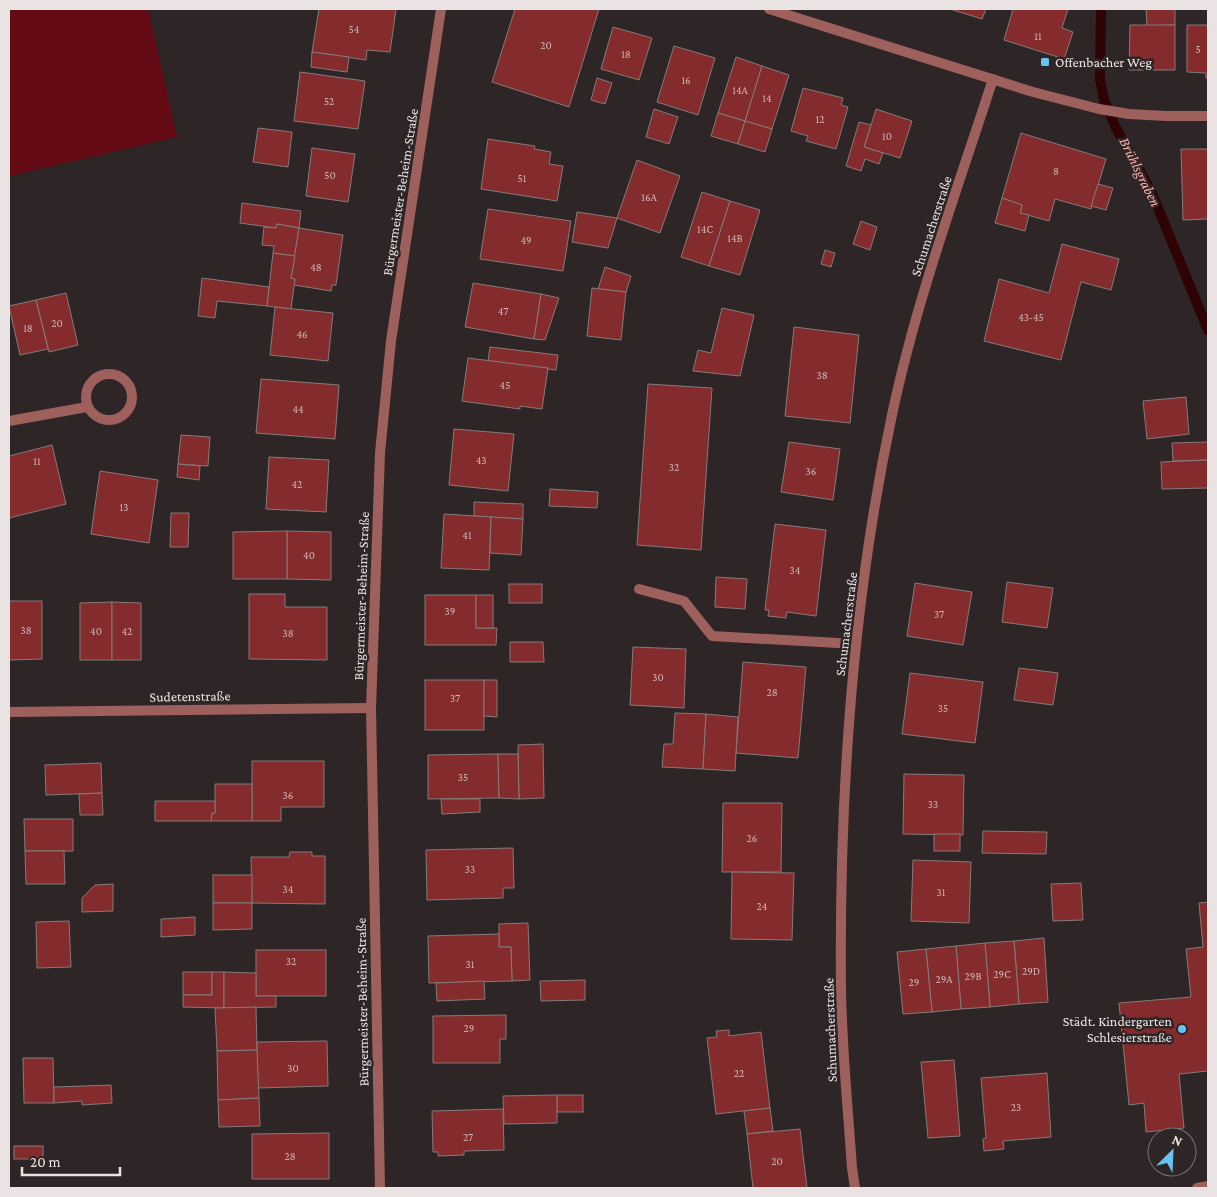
<svg xmlns="http://www.w3.org/2000/svg" width="1217" height="1197" viewBox="0 0 1217 1197" font-family="'Crimson Pro',serif">
<style>
.green{fill:#630a14}
.lines{fill:none;stroke-linecap:round;stroke-linejoin:round}
.stream{stroke:#2f0205;stroke-width:10}
.building{fill:#842b2d;stroke:#857b7a}
.lane{stroke:#9e605d;stroke-width:10}
.street{stroke:#9e605d;stroke-width:10}
.poi-dot{fill:#69c3f1;stroke:#2e2626;stroke-width:2}
.labels{text-anchor:middle;stroke-width:5;stroke-linejoin:round;paint-order:stroke}
.number-label{font-size:11px;fill:#d0b6b6}
.poi-label{font-size:14px;fill:#e9e4e3;stroke:#2e2626;text-anchor:start}
.street-label{font-size:14px;fill:#e9e4e3;stroke:#2e2626}
.water-label{font-size:15px;font-style:italic;fill:#fdafab;stroke:#2e2626}
</style>
<rect width="100%" height="100%" fill="#2e2626"/>
<path class="green" d="M9,9H148L177,137L9,176Z"/>
<g class="lines">
<path class="stream" d="M1101,9L1100,79L1104,100L1116,128L1151,191L1208,330"/>
</g>
<g class="building">
<path d="M319,9H396L390,52L367,50L366,60L312,52Z"/>
<path d="M515,9H599L569,107L492,82Z"/>
<path d="M950,9H986L982,19Z"/>
<path d="M1013,9H1068L1062,28L1073,32L1064,59L1004,40Z"/>
<path d="M1146,9H1175V25L1147,26Z"/>
<path d="M1130,25H1175V70H1129Z"/>
<path d="M1187,25H1208V78H1206V73L1187,72Z"/>
<path d="M613,27L652,38L639,80L601,69Z"/>
<path d="M674,46L715,58L698,115L657,102Z"/>
<path d="M312,52L349,57L347,72L311,67Z"/>
<path d="M736,57L762,66L745,121L718,113Z"/>
<path d="M762,66L789,75L772,129L745,121Z"/>
<path d="M300,72L365,81L358,129L294,121Z"/>
<path d="M597,78L612,83L605,104L591,100Z"/>
<path d="M803,88L843,98L841,105L848,107L836,149L806,141L808,136L791,131Z"/>
<path d="M654,109L678,117L669,144L646,137Z"/>
<path d="M876,109L912,121L900,158L864,147Z"/>
<path d="M718,113L745,121L738,144L711,136Z"/>
<path d="M745,121L772,129L765,152L738,144Z"/>
<path d="M859,122L871,125L864,147L883,153L879,164L865,159L861,171L846,166Z"/>
<path d="M258,128L292,132L288,167L253,162Z"/>
<path d="M1021,133L1106,159L1091,209L1055,199L1049,221L1020,213L1022,205L1002,198Z"/>
<path d="M488,139L535,146L534,149L551,152L549,164L563,166L557,201L481,189Z"/>
<path d="M312,148L355,154L348,202L306,196Z"/>
<path d="M1181,149H1208V219L1183,220Z"/>
<path d="M637,160L680,176L660,233L617,218Z"/>
<path d="M1098,184L1113,188L1106,210L1091,206Z"/>
<path d="M702,192L730,201L709,266L681,257Z"/>
<path d="M1002,198L1022,205L1020,213L1029,215L1025,231L995,223Z"/>
<path d="M730,201L760,210L740,275L709,266Z"/>
<path d="M242,203L301,211L299,228L277,224L276,228L240,223Z"/>
<path d="M488,209L571,221L563,271L480,259Z"/>
<path d="M577,212L617,218L608,248L572,242Z"/>
<path d="M861,221L877,227L870,250L853,244Z"/>
<path d="M277,224L299,228L295,256L273,253L274,246L262,245L264,227L276,228Z"/>
<path d="M299,228L343,235L336,285H332L331,291L294,285L295,279L291,278Z"/>
<path d="M1062,244L1119,259L1111,290L1081,282L1061,360L984,341L999,279L1049,293Z"/>
<path d="M825,250L835,253L831,267L821,264Z"/>
<path d="M273,253L295,256L291,278L295,279L291,309L267,306Z"/>
<path d="M605,267L631,276L626,292L598,289Z"/>
<path d="M202,278L269,287L267,306L217,301L215,318L198,316Z"/>
<path d="M473,283L541,294L534,339L465,327Z"/>
<path d="M592,288L626,292L621,340L587,336Z"/>
<path d="M66,293L78,345L49,352L36,300Z"/>
<path d="M541,294L559,298L545,340L534,339Z"/>
<path d="M36,300L48,349L20,355L9,306Z"/>
<path d="M275,307L333,313L328,361L270,355Z"/>
<path d="M722,308L754,315L740,376L693,371L698,350L711,353Z"/>
<path d="M794,327L859,335L850,423L785,416Z"/>
<path d="M490,347L558,355L556,370L488,361Z"/>
<path d="M468,358L548,368L542,409L520,406V409L462,401Z"/>
<path d="M261,379L339,385L335,439L256,433Z"/>
<path d="M648,384L712,388L701,550L637,545Z"/>
<path d="M1186,397L1189,434L1147,439L1143,401Z"/>
<path d="M454,429L514,434L508,491L449,485Z"/>
<path d="M181,435L210,437L208,466L178,464Z"/>
<path d="M789,442L840,449L833,500L781,492Z"/>
<path d="M1208,442V460L1173,461L1172,443Z"/>
<path d="M52,445L66,504L9,518V456Z"/>
<path d="M269,457L329,460L326,512L266,509Z"/>
<path d="M1208,460V488L1162,489L1161,462Z"/>
<path d="M178,464L200,466L199,480L177,477Z"/>
<path d="M100,471L158,480L149,543L91,534Z"/>
<path d="M550,489L598,492L597,508L549,506Z"/>
<path d="M474,502L523,504V519L474,516Z"/>
<path d="M171,513H189L188,547H170Z"/>
<path d="M444,514L491,517L489,570L441,568Z"/>
<path d="M491,517L523,519L521,555L490,553Z"/>
<path d="M775,524L826,530L816,616L787,612L786,618L768,616L769,610H765Z"/>
<path d="M287,531L331,532V580L287,579Z"/>
<path d="M287,531V579H233V532Z"/>
<path d="M716,577L747,579L745,609L715,607Z"/>
<path d="M1007,582L1053,588L1047,628L1002,622Z"/>
<path d="M915,583L972,592L963,645L907,636Z"/>
<rect x="509" y="584" width="33" height="19"/>
<path d="M249,594H285V607H327V660L249,659Z"/>
<path d="M425,595H476V628H497L496,645H425Z"/>
<rect x="476" y="595" width="17" height="33"/>
<path d="M9,601H42V659L9,660Z"/>
<path d="M112,602V660H80V603Z"/>
<path d="M112,602L141,603V660H112Z"/>
<path d="M510,642H543L544,662H510Z"/>
<path d="M633,647L686,649L684,708L630,705Z"/>
<path d="M743,662L806,667L798,758L736,753Z"/>
<path d="M1019,668L1058,673L1053,705L1014,700Z"/>
<path d="M910,673L983,682L975,743L902,734Z"/>
<rect x="425" y="680" width="59" height="50"/>
<path d="M484,680H497V717L484,716Z"/>
<path d="M675,713L706,714L703,769L662,767L664,744H673Z"/>
<path d="M706,714L738,717L735,771L703,769Z"/>
<path d="M543,744L544,798L519,799L518,745Z"/>
<path d="M498,754L499,798L428,799V755Z"/>
<path d="M498,754H518L519,799L499,798Z"/>
<path d="M252,761H324V807H281V821H252Z"/>
<path d="M101,763L102,793L46,795L45,765Z"/>
<path d="M904,774L964,775L963,835L903,834Z"/>
<path d="M215,784H252V821H211L212,813H215Z"/>
<path d="M102,793L103,815H80L79,794Z"/>
<path d="M441,799H480V812L442,814Z"/>
<path d="M155,801H215V813H212L211,821H155Z"/>
<path d="M723,803H782L781,872H722Z"/>
<path d="M24,819H73V851H25Z"/>
<path d="M983,831L1047,832L1046,854L982,853Z"/>
<rect x="934" y="834" width="26" height="17"/>
<path d="M513,848L514,888H503V898L427,900L426,850Z"/>
<path d="M25,851H64L65,884H26Z"/>
<path d="M290,852H312V856H325V904L252,903L251,857H289Z"/>
<path d="M913,860L971,862L969,923L911,921Z"/>
<path d="M732,872L794,873L792,940L731,939Z"/>
<rect x="213" y="875" width="39" height="28"/>
<path d="M1081,883L1083,920L1053,921L1051,884Z"/>
<path d="M113,884V911L82,912V898L95,885Z"/>
<path d="M1208,902V1071L1179,1074L1184,1128L1146,1132L1144,1103L1129,1105L1119,1003L1191,997L1186,949L1203,947L1199,903Z"/>
<path d="M213,903H252V929L213,930Z"/>
<path d="M195,917V935L161,937V919Z"/>
<path d="M69,921L71,967L37,968L36,922Z"/>
<path d="M528,923L530,980L512,981L511,947H499V924Z"/>
<path d="M499,934V947H511L512,981L429,983L428,936Z"/>
<path d="M1044,938L1048,1002L1019,1004L1014,941Z"/>
<path d="M1014,941L1019,1004L990,1007L985,943Z"/>
<path d="M985,943L990,1007L961,1009L956,946Z"/>
<path d="M956,946L961,1009L932,1012L926,949Z"/>
<path d="M926,949L932,1012L903,1014L897,952Z"/>
<rect x="256" y="950" width="70" height="46"/>
<rect x="183" y="972" width="29" height="23"/>
<path d="M212,972H224V1008L183,1007V995H212Z"/>
<path d="M224,972L256,973V996H276V1007L224,1008Z"/>
<path d="M585,980V1000L541,1001L540,981Z"/>
<path d="M484,981L485,999L437,1001L436,983Z"/>
<path d="M256,1007L257,1050L217,1051L215,1008Z"/>
<path d="M506,1015V1039H500V1063H433V1016Z"/>
<path d="M729,1030V1036L761,1032L770,1108L716,1114L707,1038L717,1037L716,1031Z"/>
<path d="M327,1041L328,1086L258,1088L257,1042Z"/>
<path d="M257,1050L259,1098L218,1100L217,1051Z"/>
<path d="M23,1058H53L54,1103H24Z"/>
<path d="M954,1060L960,1136L928,1138L921,1062Z"/>
<path d="M1047,1073L1051,1137L1003,1141L1004,1149L984,1151L983,1139L986,1138L981,1078Z"/>
<path d="M111,1085L112,1103L82,1105V1101L54,1103V1087Z"/>
<rect x="557" y="1095" width="26" height="17"/>
<path d="M557,1095V1123L504,1124L503,1096Z"/>
<path d="M259,1098L260,1126L219,1127L218,1100Z"/>
<path d="M770,1108L773,1131L747,1134L744,1111Z"/>
<path d="M503,1109L504,1150L464,1151V1155L438,1156V1152H433L432,1111Z"/>
<path d="M800,1129L807,1188H753L747,1134Z"/>
<path d="M329,1133V1179H252V1134Z"/>
<rect x="14" y="1146" width="29" height="13"/>
</g>
<g class="lines">
<path class="lane" d="M639,589L684,601L712,636L856,644"/>
<g class="street">
<path d="M769,9L1033,92L1099,109L1129,114L1166,116H1208"/>
<circle cx="109" cy="397" r="23"/>
<path d="M9,421L87,407"/>
<path d="M9,712L371,708"/>
<path d="M380,1188L371,708L380,453L391,341L441,9"/>
<path d="M855,1188L852,1168C848,1109 842,1050 841,990C839,800 852,602 892,415C916,301 957,190 993,79"/>
<path d="M1197,1188L1208,1186"/>
</g>
</g>
<g class="poi-dot">
<rect x="1040" y="57" width="10" height="10" rx="2.5"/>
<circle cx="1182" cy="1029" r="5"/>
</g>
<g class="labels">
<g class="number-label">
<text x="354" y="33">54</text>
<text x="1038" y="40">11</text>
<text x="546" y="49">20</text>
<text x="1198" y="53">5</text>
<text x="626" y="58">18</text>
<text x="686" y="84">16</text>
<text x="740" y="94">14A</text>
<text x="767" y="102">14</text>
<text x="329" y="105">52</text>
<text x="820" y="123">12</text>
<text x="887" y="140">10</text>
<text x="1056" y="175">8</text>
<text x="330" y="179">50</text>
<text x="522" y="182">51</text>
<text x="649" y="201">16A</text>
<text x="705" y="233">14C</text>
<text x="735" y="242">14B</text>
<text x="526" y="244">49</text>
<text x="316" y="271">48</text>
<text x="503" y="315">47</text>
<text x="1031" y="321">43-45</text>
<text x="57" y="327">20</text>
<text x="28" y="332">18</text>
<text x="302" y="338">46</text>
<text x="822" y="379">38</text>
<text x="505" y="389">45</text>
<text x="298" y="413">44</text>
<text x="481" y="464">43</text>
<text x="37" y="465">11</text>
<text x="674" y="471">32</text>
<text x="811" y="475">36</text>
<text x="297" y="488">42</text>
<text x="124" y="511">13</text>
<text x="467" y="539">41</text>
<text x="309" y="559">40</text>
<text x="795" y="574">34</text>
<text x="450" y="615">39</text>
<text x="939" y="618">37</text>
<text x="26" y="634">38</text>
<text x="96" y="635">40</text>
<text x="127" y="635">42</text>
<text x="288" y="637">38</text>
<text x="658" y="681">30</text>
<text x="772" y="696">28</text>
<text x="455" y="702">37</text>
<text x="943" y="712">35</text>
<text x="463" y="781">35</text>
<text x="288" y="799">36</text>
<text x="933" y="808">33</text>
<text x="752" y="842">26</text>
<text x="470" y="873">33</text>
<text x="288" y="893">34</text>
<text x="941" y="896">31</text>
<text x="762" y="910">24</text>
<text x="291" y="965">32</text>
<text x="470" y="968">31</text>
<text x="1031" y="975">29D</text>
<text x="1002" y="978">29C</text>
<text x="973" y="980">29B</text>
<text x="944" y="983">29A</text>
<text x="914" y="986">29</text>
<text x="469" y="1032">29</text>
<text x="293" y="1072">30</text>
<text x="739" y="1077">22</text>
<text x="1016" y="1111">23</text>
<text x="468" y="1141">27</text>
<text x="290" y="1160">28</text>
<text x="777" y="1165">20</text>
</g>
<g class="poi-label">
<text x="1055" y="67">Offenbacher Weg</text>
<text x="1172" y="1026" text-anchor="end">Städt. Kindergarten<tspan x="1172" dy="16">Schlesierstraße</tspan></text>
</g>
<g class="street-label">
<text transform="translate(400 192) rotate(-81)" y="5">Bürgermeister-Beheim-Straße</text>
<text transform="translate(931 226) rotate(-72)" y="5">Schumacherstraße</text>
<text transform="translate(361 596) rotate(-88)" y="5">Bürgermeister-Beheim-Straße</text>
<text transform="translate(846 624) rotate(-83)" y="5">Schumacherstraße</text>
<text transform="translate(190 696) rotate(-1)" y="5">Sudetenstraße</text>
<text transform="translate(362 1002) rotate(-91)" y="5">Bürgermeister-Beheim-Straße</text>
<text transform="translate(830 1030) rotate(-92)" y="5">Schumacherstraße</text>
</g>
<g class="water-label">
<text transform="translate(1140 172) rotate(64)" y="5">Brühlsgraben</text>
</g>
</g>
<rect width="1217" height="1197" fill="none" stroke="#e9e4e3" stroke-width="20"/>
<g transform="translate(1172 1152) rotate(24)"><circle r="24" fill="#2e2626" stroke="#797272"/>
<path d="M0-4L9 19L0 12L-9 19Z" fill="#69c3f1"/>
<text y="-8" font-size="14" font-weight="bold" text-anchor="middle" fill="#e9e4e3">N</text>
</g>
<path d="M22 1167v8h98v-8" fill="none" stroke="#e9e4e3" stroke-width="2.5"/>
<text x="30" y="1167" font-size="15" fill="#e9e4e3" stroke="#2e2626" stroke-width="4" paint-order="stroke">20 m</text>
</svg>
